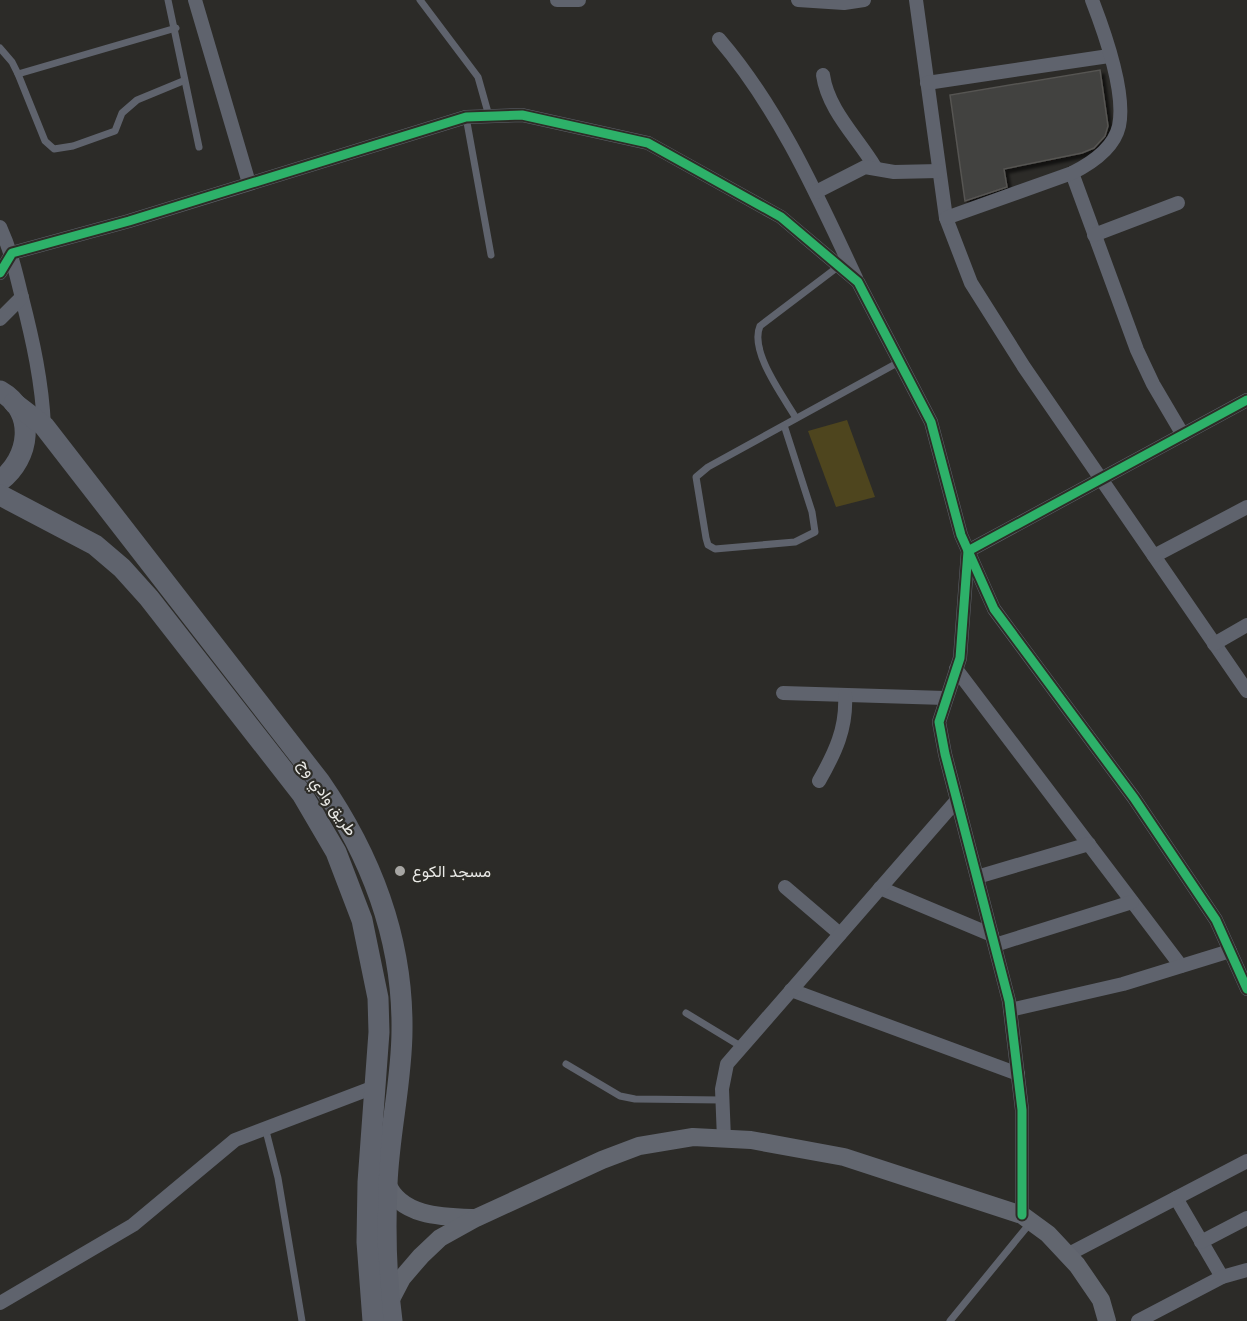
<svg xmlns="http://www.w3.org/2000/svg" width="1247" height="1321" viewBox="0 0 1247 1321" font-family="'Times New Roman',Vazirmatn,serif">
<style>
.green{fill:#4e451e}
.building{fill:#434240;stroke:#565552;stroke-width:1.5;filter:url(#shadow)}
.lines{fill:none;stroke-linecap:round;stroke-linejoin:round}
.lane{stroke:#5f636d;stroke-width:7}
.street{stroke:#5f636d;stroke-width:14}
.secondary{stroke:#62666f;stroke-width:18}
.primary{stroke:#5f636d;stroke-width:21}
.cycleway-casing{stroke:#2d2c27;stroke-width:13}
.cycleway{stroke:#2db169;stroke-width:9}
.poi-dot{fill:#a7a6a4;stroke:#2d2c27;stroke-width:2}
.labels{text-anchor:middle;stroke-width:4.5;stroke-linejoin:round;paint-order:stroke}
.street-label{font-size:16px;fill:#e9e9e6;stroke:#2d2c27}
.poi-label{font-size:16px;fill:#e9e9e6;stroke:#2d2c27;text-anchor:start}
</style>
<defs>
<filter id="shadow"><feDropShadow dx="4" dy="4" stdDeviation="1.5" flood-color="#0009"/></filter>
</defs>
<rect width="100%" height="100%" fill="#2c2b28"/>
<path class="green" d="M847,420L875,497L836,507L808,431Z"/>
<path class="building" d="M1100,70L1108,126L1105,136L1094,148L1082,153L1004,169L1007,187L965,201L950,95Z"/>
<g class="lines">
<g class="lane">
<path d="M168,0L199,147"/>
<path d="M420,0L478,77L489,116"/>
<path d="M0,48L12,62L18,74L176,28"/>
<path d="M18,74L45,141L54,149L73,146L115,131L122,113L137,100L183,81"/>
<path d="M466,117L491,255"/>
<path d="M796,418C783,396 749,351 760,326L839,266"/>
<path d="M784,425L812,512L815,532L795,542L715,549L708,545L706,538L696,477L708,467L899,362"/>
<path d="M686,1013L742,1047"/>
<path d="M566,1064L620,1096L635,1099L722,1100"/>
<path d="M265,1127L278,1178L302,1321"/>
<path d="M950,1321L1031,1222"/>
</g>
<g class="street">
<path d="M195,0L249,183"/>
<path d="M557,0H579"/>
<path d="M798,0L844,3L864,0"/>
<path d="M916,0L946,218L971,283L1024,367L1247,691"/>
<path d="M719,39C779,109 817,195 856,278"/>
<path d="M823,75C828,110 857,137 875,167"/>
<path d="M927,83L1109,56"/>
<path d="M1072,173L1137,350L1153,384L1183,435"/>
<path d="M816,192L865,167L894,172L939,171"/>
<path d="M946,218L1072,173C1090,164 1114,148 1119,126C1126,93 1104,31 1092,0"/>
<path d="M0,227C11,251 16,273 22,298C33,341 42,382 44,426"/>
<path d="M1094,235L1178,203"/>
<path d="M0,273L12,253L129,221L466,117L522,115L648,143L781,217L858,282L931,422L961,535L994,609L1134,798L1216,920L1247,989"/>
<path d="M0,319L22,297"/>
<path d="M1154,556L1247,507"/>
<path d="M1214,644L1247,625"/>
<path d="M956,669L1181,966"/>
<path d="M783,693L945,698"/>
<path d="M819,781C835,753 847,728 845,695"/>
<path d="M977,877L1089,844"/>
<path d="M785,887L840,934"/>
<path d="M880,888L992,935"/>
<path d="M995,945L1132,902"/>
<path d="M791,990L1018,1074"/>
<path d="M1010,1010L1123,984L1230,951"/>
<path d="M724,1139L722,1089L727,1064L957,800"/>
<path d="M1176,1198L1222,1277"/>
<path d="M1022,1215V1110L1009,1001L945,754L939,722L960,658L968,551L1247,400"/>
<path d="M1201,1242L1247,1218"/>
<path d="M1067,1255L1247,1161"/>
<path d="M0,1303L133,1225L235,1140L377,1086"/>
<path d="M1138,1321L1222,1277L1247,1270"/>
</g>
<g class="secondary">
<path d="M387,1183C400,1217 444,1217 475,1218"/>
<path d="M390,1301L402,1278L421,1256L440,1238L476,1218L602,1160L639,1146L693,1137L751,1140L844,1157L1022,1215L1048,1234L1077,1265L1101,1300L1107,1321"/>
</g>
<g class="primary">
<path d="M0,391C37,412 30,458 0,481"/>
<path d="M14,403L44,426L320,782C371,856 403,939 402,1030C402,1081 389,1132 387,1184C385,1229 386,1277 392,1321"/>
<path d="M0,495L95,545L122,568L149,598L302,794L336,852L362,920L378,998L379,1032L368,1182L367,1242L373,1321"/>
</g>
<defs>
<g id="cycleway">
<path d="M0,273L12,253L129,221L466,117L522,115L648,143L781,217L858,282L931,422L961,535L994,609L1134,798L1216,920L1247,989"/>
<path d="M1022,1215V1110L1009,1001L945,754L939,722L960,658L968,551L1247,400"/>
</g>
</defs>
<use href="#cycleway" class="cycleway-casing"/>
<use href="#cycleway" class="cycleway"/>
</g>
<circle class="poi-dot" cx="400" cy="871" r="6"/>
<g class="labels">
<g class="street-label">
<text transform="translate(328 797) rotate(55)" y="6">طريق وادي وج</text>
</g>
<g class="poi-label">
<text x="412" y="877">مسجد الكوع</text>
</g>
</g>
</svg>
